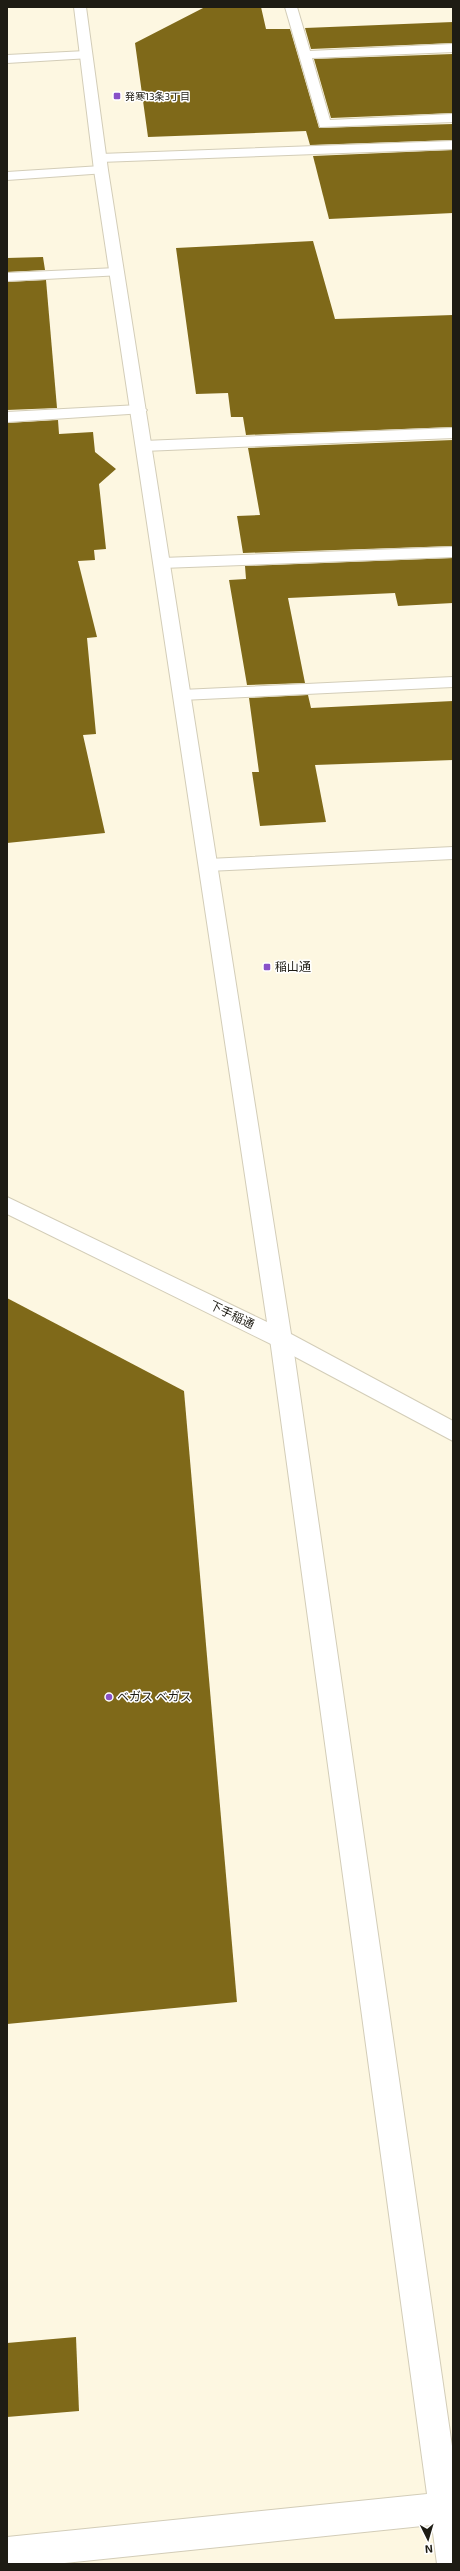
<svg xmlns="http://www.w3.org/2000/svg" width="460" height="2571" viewBox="0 0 460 2571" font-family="'Exo 2','Noto Sans JP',sans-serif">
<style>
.building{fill:#7f6919}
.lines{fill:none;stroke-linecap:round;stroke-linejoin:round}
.lane-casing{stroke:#d3cdb8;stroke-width:2}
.street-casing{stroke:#d3cdb8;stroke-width:2}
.secondary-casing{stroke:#d3cdb8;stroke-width:2}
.lane{fill:#fff;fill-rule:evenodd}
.street{fill:#fff;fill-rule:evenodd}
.secondary{fill:#fff;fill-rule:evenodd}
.poi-dot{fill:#8951c8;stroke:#fff;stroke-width:1.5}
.labels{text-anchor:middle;stroke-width:3;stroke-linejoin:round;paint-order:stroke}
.far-poi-label{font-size:10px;fill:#1e1c14;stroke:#fff;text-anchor:start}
.poi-label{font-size:12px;fill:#1e1c14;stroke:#fff;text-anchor:start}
.street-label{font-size:12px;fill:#1e1c14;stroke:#fff}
</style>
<rect width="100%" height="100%" fill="#fdf7e1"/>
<g class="building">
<path d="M205,7H261L266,29H290L319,128L453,124V140L310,145L306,131L148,137L135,43Z"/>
<path d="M453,22V43L311,49L305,28Z"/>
<path d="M453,54V113L331,118L314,59Z"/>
<path d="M453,150V213L329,219L313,156Z"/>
<path d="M313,241L335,319L453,315V427L246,435L243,417H231L228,393L196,394L176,248Z"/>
<path d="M43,257L45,270L7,272V258Z"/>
<path d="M46,280L57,408L7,410V282Z"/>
<path d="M58,420L59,434L93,432L95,452L116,469L99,484L106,549L94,550L95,560L78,561L97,637L87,638L96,734L83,735L105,833L7,843V423Z"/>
<path d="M453,440V546L243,553L237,516L260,515L248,448Z"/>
<path d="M453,558V603L398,606L395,593L288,598L305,683L247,685L229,580L246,579L245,566Z"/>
<path d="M308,695L311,708L453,701V760L315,765L326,822L260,826L252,772H259L249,698Z"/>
<path d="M7,1298L184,1391L237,2002L7,2024Z"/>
<path d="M76,2337L79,2411L7,2417V2343Z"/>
</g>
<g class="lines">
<defs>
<path id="lane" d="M285,7H297L310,51L453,44V52L312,58L330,120L453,114V122L320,127Z"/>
<g id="street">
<path d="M86,51L92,55L90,58L7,63V55Z"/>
<path d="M453,141V149L100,162L93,158L100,154Z"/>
<path d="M101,166L108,170L106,173L7,180V172Z"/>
<path d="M117,268L124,272L122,275L7,281V273Z"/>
<path d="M139,405L147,410L144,413L7,422V412Z"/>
<path d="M453,428V438L144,451L136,446L144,441Z"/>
<path d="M453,547V557L162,568L154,563L162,558Z"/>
<path d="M453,677V687L182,700L176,699L173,695L176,691L182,690Z"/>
<path d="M453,847V859L208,871L201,869L199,865L201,861L208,859Z"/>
<path d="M281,1330L289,1333L292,1339L453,2453V2564H437L432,2525L55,2564H7V2537L427,2494L270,1339L273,1333Z"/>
</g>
<path id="secondary" d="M74,7H86L108,170L291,1334L453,1421V1441L273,1345L7,1214V1197L267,1322L94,170Z"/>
</defs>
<use href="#lane" class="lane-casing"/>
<use href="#street" class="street-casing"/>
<use href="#secondary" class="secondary-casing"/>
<use href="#lane" class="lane"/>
<use href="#street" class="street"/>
<use href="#secondary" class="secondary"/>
</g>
<g class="poi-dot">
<rect x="113" y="92" width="8" height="8" rx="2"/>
<rect x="263" y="963" width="8" height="8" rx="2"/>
<circle cx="109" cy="1697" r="4"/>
</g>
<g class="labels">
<g class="far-poi-label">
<text x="125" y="100">発寒13条3丁目</text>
</g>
<g class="poi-label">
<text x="275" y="971">稲山通</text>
<text x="117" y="1701">ベガス ベガス</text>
</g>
<g class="street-label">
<text transform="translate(232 1315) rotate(26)" y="4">下手稲通</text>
</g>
</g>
<rect width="460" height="2571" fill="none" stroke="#1e1c14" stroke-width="16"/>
<g transform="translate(428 2539) rotate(175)" stroke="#ffffff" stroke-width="3" paint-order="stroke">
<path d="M0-3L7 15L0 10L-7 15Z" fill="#1e1c14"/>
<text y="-6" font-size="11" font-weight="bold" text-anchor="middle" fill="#1e1c14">N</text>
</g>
</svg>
